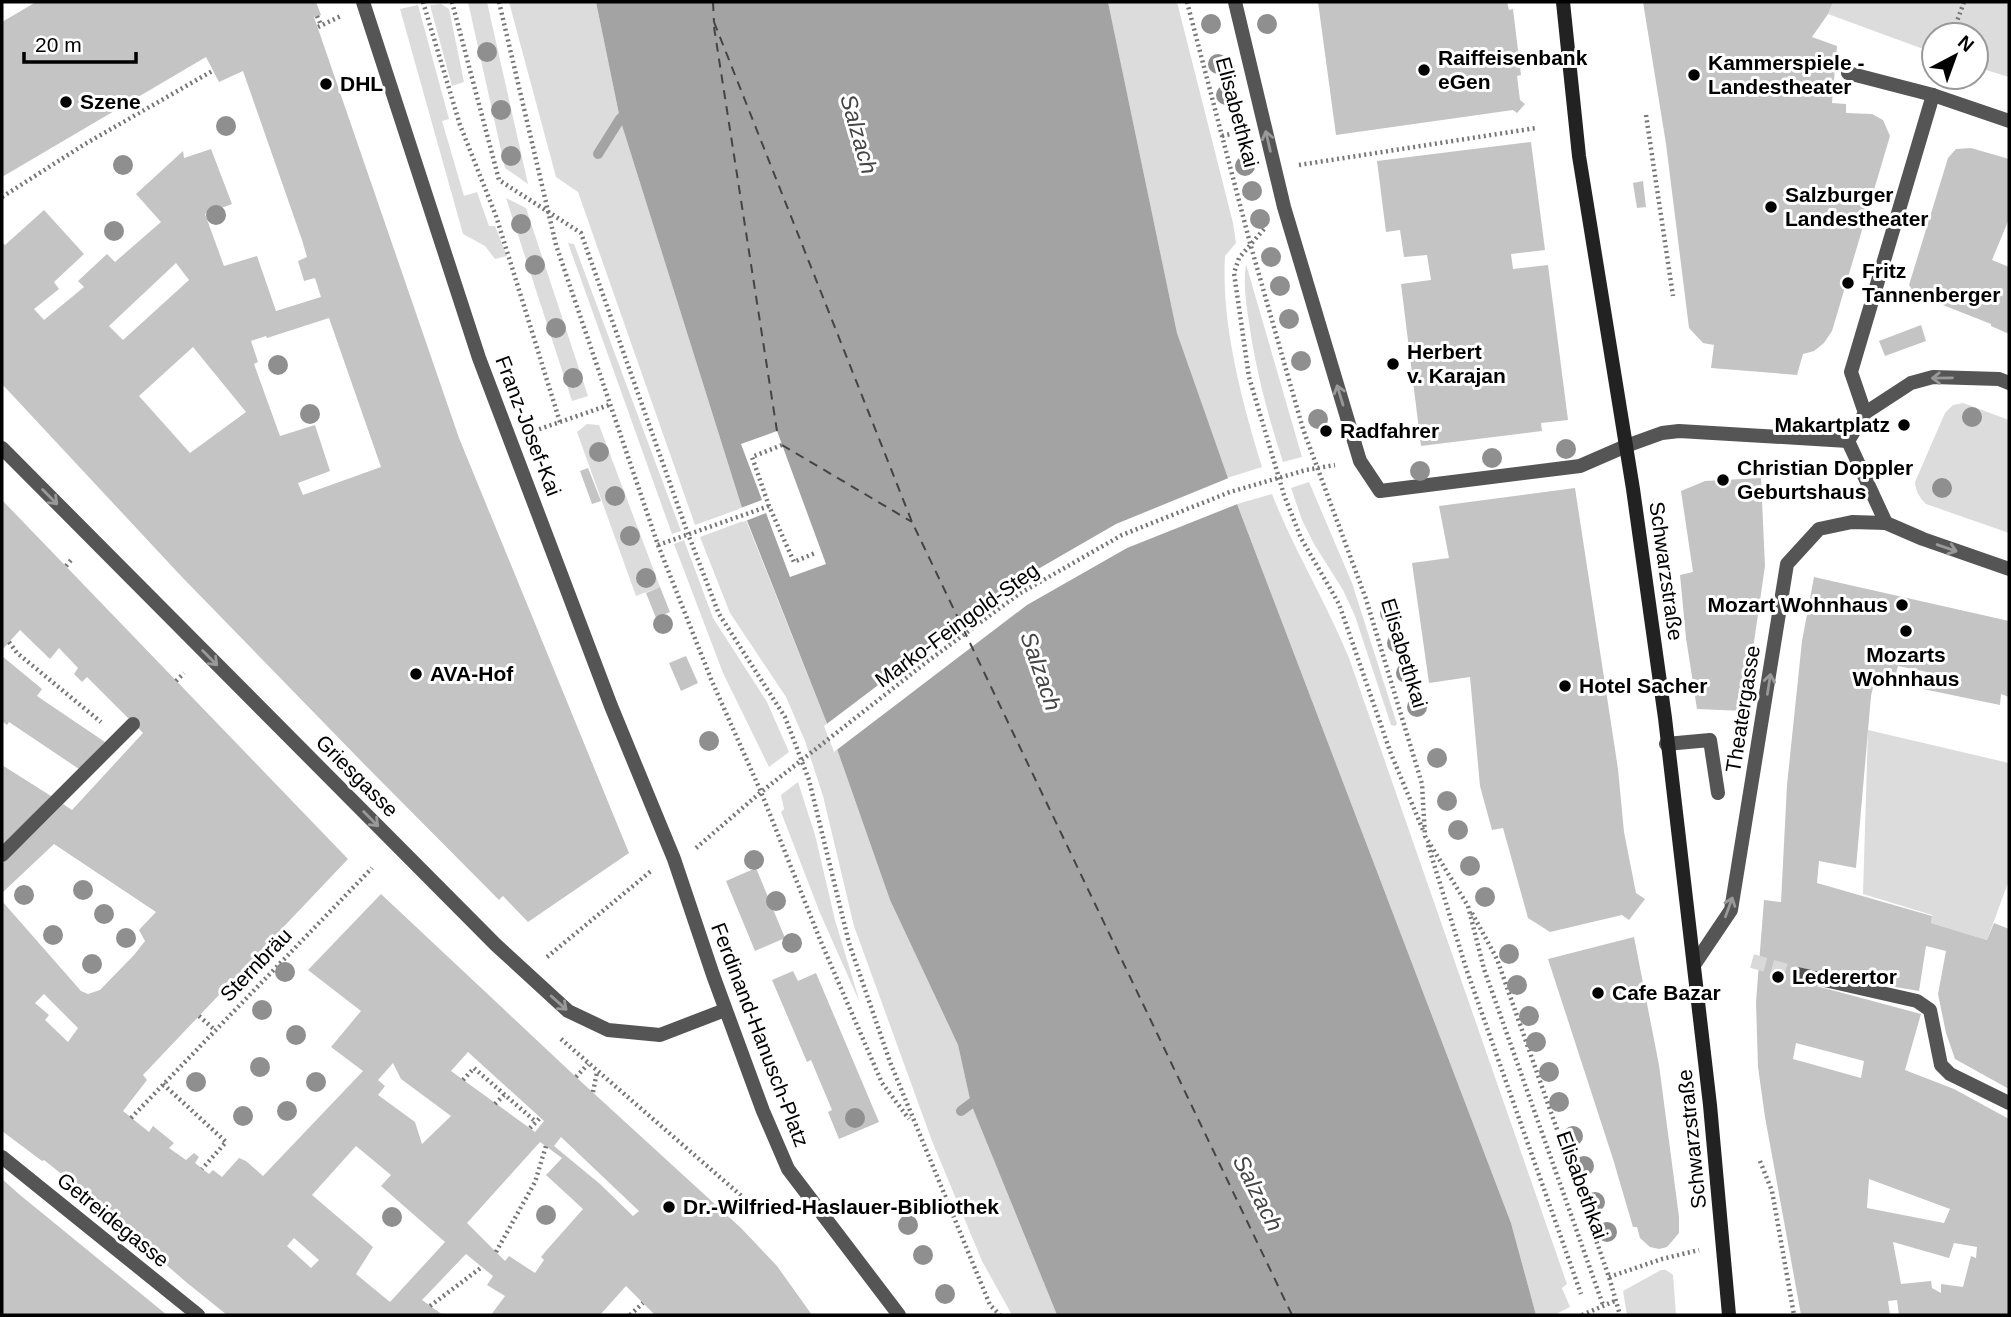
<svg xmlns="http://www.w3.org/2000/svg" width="2011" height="1317" viewBox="0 0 2011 1317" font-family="Arial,sans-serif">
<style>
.green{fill:#dcdcdc}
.water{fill:#a3a3a3}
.pier{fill:#fff}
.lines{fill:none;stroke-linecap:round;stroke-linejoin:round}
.stream{stroke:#a3a3a3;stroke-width:10}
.ferry{stroke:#444;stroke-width:2;stroke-dasharray:9 7;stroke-linecap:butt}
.building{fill:#c4c4c4;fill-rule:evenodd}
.pedestrian-tunnel{stroke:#d9d9d9;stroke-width:14;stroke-dasharray:14 7;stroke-linecap:butt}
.path{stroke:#777;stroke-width:4.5;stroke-dasharray:2 3.5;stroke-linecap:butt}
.service{stroke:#555;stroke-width:14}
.pedestrian{stroke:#555;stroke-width:14}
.minor{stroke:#555;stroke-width:14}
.tertiary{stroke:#555;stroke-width:14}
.secondary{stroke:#222;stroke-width:14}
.tree{fill:#8f8f8f}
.oneway{stroke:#999}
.poi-dot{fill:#000;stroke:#fff;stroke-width:2.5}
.labels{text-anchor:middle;stroke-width:6;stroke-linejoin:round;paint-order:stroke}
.poi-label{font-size:21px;font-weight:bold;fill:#000;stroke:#fff;text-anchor:start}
.street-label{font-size:21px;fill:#000;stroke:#fff}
.water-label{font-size:23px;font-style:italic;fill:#444;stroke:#fff}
</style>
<rect width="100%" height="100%" fill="#fff"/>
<g class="green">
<path d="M468,2H487L528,184L505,168Z"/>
<path d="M509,2H596L620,119L742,508L695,525L578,192L556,177Z"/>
<path d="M1108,2H1177L1233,223L1236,243L1225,256C1221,324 1242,402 1262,467L1227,478L1177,333Z"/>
<path d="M1833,2H2009V77L1976,67V35H1934V53L1828,14Z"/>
<path d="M441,4L449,9L464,82L452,86L430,5Z"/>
<path d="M418,5L449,119L442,121L464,196L477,192L489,226H495L507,256L495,259L485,246L463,234L400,9Z"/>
<path d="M506,198L526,208L588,396L572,401Z"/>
<path d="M568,243L574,244L681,531L672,534Z"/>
<path d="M1246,264L1302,457L1283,462C1268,416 1256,371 1249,323C1246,303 1243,284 1246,264Z"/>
<path d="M1963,403L2009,420V533L1926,504C1919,497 1916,492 1915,482L1945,413L1953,405Z"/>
<path d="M587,424L599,425L660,587L636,596L577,432Z"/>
<path d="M1309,482L1352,583L1397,724L1395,726L1391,725L1355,616L1343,590L1314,544L1302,520L1291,488Z"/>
<path d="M1272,494C1294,550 1326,602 1349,658L1567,1284L1562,1288L1570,1307L1554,1315H1536L1511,1223L1237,504Z"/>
<path d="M746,520L837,749L890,900L958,1045L971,1104L1057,1315H1012L982,1261L932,1141L854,926L823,796L805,741L786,697L730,613L700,537Z"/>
<path d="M684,540L713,618L767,702L789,752L769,767L723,673L674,544Z"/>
<path d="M1868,730L2009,763V880L1987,940L1931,923L1932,915L1863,894Z"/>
<path d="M798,782L815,835L835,920L860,1003L820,913L781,812L784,809L781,795Z"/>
<path d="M1661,1270H1666L1673,1275L1676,1315H1627L1623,1291Z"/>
</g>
<path class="water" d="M596,2H1108L1177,333L1237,504L1511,1223L1536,1315H1057L971,1104L958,1045L890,900L837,749L742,508L620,119Z"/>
<g class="pier">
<path d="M777,431L826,564L790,577L766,513L743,522L738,509L762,500L741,444Z"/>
<path d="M1231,477L1240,503L1127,548L1027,605L834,752L824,726L1012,584L1116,524Z"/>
</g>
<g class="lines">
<g class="stream">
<path d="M598,154L620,119L628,111"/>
<path d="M961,1111L981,1096"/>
</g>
<g class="ferry">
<path d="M713,2L714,22"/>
<path d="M714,22L912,522L1292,1315"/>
<path d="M714,27L777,431"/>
<path d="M782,445L912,522"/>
</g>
</g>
<g class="building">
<path d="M36,2H316L321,15L314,17L459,438L629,853L528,922L503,896L499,900L362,762L181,576L2,384V242L5,245L44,210L84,254L54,282L59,289L34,309L44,320L84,287L78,281L107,254L115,262L161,222L136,194L183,151L184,158L211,149L232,204L205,214L224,266L257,256L276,311L321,297L315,278L304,281L298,261L307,257L302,240L243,71L219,82L206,57L2,177V22ZM176,263L189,280L123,340L109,326ZM329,318L381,467L303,495L298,483L330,471L315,425L280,436L254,364L258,362L251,341L266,336L267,338ZM193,347L246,412L190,453L139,396Z"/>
<path d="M1318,2H1507L1509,10L1513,9L1521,75L1517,76L1520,100L1525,104L1517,113L1513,110L1336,135Z"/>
<path d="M1643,2H1833L1828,14L1812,37L1837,46L1832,103L1846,104V113L1872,114L1883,120L1890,136L1832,331L1824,343L1814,351L1803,354L1797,375L1711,368L1714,345L1703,343L1689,328L1666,144Z"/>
<path d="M1531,142L1545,250L1511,254L1513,269L1548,265L1568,420L1541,423L1542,431L1421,446L1401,284L1431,280L1427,255L1404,257L1400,230L1386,232L1377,161Z"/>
<path d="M1971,148L2009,159V219L1992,260L2009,267V334L1991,326V324L1915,294L1909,285L1948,158L1956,149Z"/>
<path d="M1643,181L1646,207L1637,208L1633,183Z"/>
<path d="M1921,325L1926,341L1885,356L1879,341Z"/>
<path d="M588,468L601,501L592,504L580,471Z"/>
<path d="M1761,478L1765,566L1744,711L1697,709L1686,638L1680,575L1693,572L1681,491L1705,481Z"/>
<path d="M1575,488L1618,769L1624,832L1636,893L1645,899L1629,920L1622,915L1550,932L1528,918L1503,828L1492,830L1480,786L1470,677L1429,683L1412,563L1449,558L1439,506Z"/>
<path d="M2,500L348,859L143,1075L147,1080L123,1111L149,1132L153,1126L174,1143L169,1148L186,1160L194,1153L199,1157L195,1163L209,1174L213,1170L222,1177L239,1158L246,1161L263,1176L363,1071L331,1047L361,1011L308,970L381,894L576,1077L741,1228L777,1266L812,1315H655L626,1286L600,1315H491L505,1296L487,1285L493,1276L466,1254L422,1300L443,1315H227L186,1282L74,1184L44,1160L42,1161L2,1131V901L81,991L88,994L100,990L134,955L145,941L139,930L156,912L54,844L2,893V864L63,804L72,810L143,733L87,677L82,682L74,674L78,668L59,648L50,659L20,630L2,650ZM44,994L78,1028L68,1042L45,1020L49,1015L35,1003ZM468,1052L544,1121L535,1132L451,1071ZM393,1063L401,1079L451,1116L422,1144L415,1122L378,1095L385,1086L378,1080ZM561,1137L639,1211L633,1216L600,1184L554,1146ZM540,1142L562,1158L546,1175L583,1209L545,1252L541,1257L544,1260L535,1273L509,1256L505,1261L467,1223ZM356,1146L391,1175L381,1186L445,1242L390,1302L356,1274L373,1247L312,1195ZM294,1238L319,1260L311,1268L287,1246Z"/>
<path d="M1814,577L2009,621V697L2001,694L2000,705L1923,689L1927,672L1898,666L1894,681L1875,679L1871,696L1856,868L1819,861L1817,883L1932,916L1931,923L1987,940L1994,923L2009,929V1089L1955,1059L1946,1033L1938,994L1946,951L1926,946L1919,991L1866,982L1798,967V981L1921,1014L1905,1070L1954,1089L2009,1119V1315H1899L1897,1300L1888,1301L1890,1315H1801L1765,1117L1758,1067L1756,1002L1764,900L1781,902L1787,785L1802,641ZM1796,1043L1864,1061L1861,1078L1793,1059ZM1869,1179L1950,1209L1944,1223L1867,1208ZM1893,1242L1949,1258L1954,1243L1977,1247L1976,1258L1971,1256L1963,1287L1941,1284V1293L1932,1288L1931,1281L1901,1284Z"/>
<path d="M660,587L670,612L656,618L646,593Z"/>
<path d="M2,656L42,689L37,696L105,742L79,769L9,722L7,725L2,721Z"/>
<path d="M686,656L698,683L681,691L669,663Z"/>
<path d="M2,765L51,796L2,847Z"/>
<path d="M756,868L785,938L755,951L726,881Z"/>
<path d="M1634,937L1659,1065L1679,1217V1233L1667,1247L1659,1249L1650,1247L1640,1238L1637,1227H1633L1613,1159L1548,959Z"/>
<path d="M793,971L798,981L816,973L879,1122L839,1139L828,1112L832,1110L811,1060L807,1062L772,980Z"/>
<path d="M2,1179L20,1195L167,1315H2Z"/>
</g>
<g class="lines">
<path class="pedestrian-tunnel" d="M1752,961L1798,974"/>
<g class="path">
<path d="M423,2L460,125L496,216L560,422"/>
<path d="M452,2L499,180L581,233L688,534L719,614L785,717L809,780L849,943L890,1062L990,1305L1000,1315"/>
<path d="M499,2L556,245L658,545L711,679L761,792L821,942L882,1083L909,1119"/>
<path d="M1187,2L1250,243L1303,429L1366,599L1422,784L1425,836L1468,906L1484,969L1603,1305"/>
<path d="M317,16L321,25"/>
<path d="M318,27L341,16"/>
<path d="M1952,35L1964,2"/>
<path d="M1646,115L1673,296"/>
<path d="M1222,136L1239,132"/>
<path d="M1299,165L1536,128"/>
<path d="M2,197L85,144L214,70"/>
<path d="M1264,229L1239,258L1234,273L1249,377L1284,495L1301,538L1339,604L1391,754L1423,830"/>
<path d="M534,431L609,405"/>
<path d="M782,445L752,457L769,506L794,562L815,553"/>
<path d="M658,545L769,506"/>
<path d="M66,566L72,559"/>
<path d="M9,642L17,653L101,722"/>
<path d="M176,681L184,673"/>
<path d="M1428,845L1467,971L1581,1294"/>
<path d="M696,848L761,792L928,661L1019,594L1122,535L1230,492L1306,470L1335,465"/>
<path d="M1472,913L1497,959L1609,1277L1620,1315"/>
<path d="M547,957L651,871"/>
<path d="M199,1016L215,1030"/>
<path d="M561,1039L745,1199L728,1215"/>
<path d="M576,1077L588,1064"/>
<path d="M463,1080L474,1068L536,1122"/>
<path d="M163,1084L226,1142L202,1169"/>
<path d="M593,1092L597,1072"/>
<path d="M495,1104L504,1095"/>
<path d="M131,1118L372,868"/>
<path d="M530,1128L540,1118"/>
<path d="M1760,1161L1772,1191L1794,1315"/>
<path d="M496,1252L535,1182L546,1146"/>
<path d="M1609,1277L1662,1259L1699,1250"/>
<path d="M430,1306L482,1267"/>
<path d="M630,1315L643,1303"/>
<path d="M1582,1315L1617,1300"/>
</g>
<g class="service">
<path d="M1848,73L1933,95L2009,121"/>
<path d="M1865,413L1851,372L1933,95"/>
<path d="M1666,744L1710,740L1718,793"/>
<path d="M1694,965L1731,910L1787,564L1819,529L1852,522L1886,523"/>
</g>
<g class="pedestrian">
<path d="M2,855L133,724"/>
<path d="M1798,974L1917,1001L1930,1010L1941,1065L1950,1074L2009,1103"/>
<path d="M2,1157L198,1315"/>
</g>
<g class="minor">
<path d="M1235,2L1284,207L1360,461L1380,491L1580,466L1626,446"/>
<path d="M2,448L496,945L568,1011L608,1030L660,1035L725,1010"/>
</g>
<g class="tertiary">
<path d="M363,2L479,358L611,706L674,859L713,975L763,1111L788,1169L899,1315"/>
<path d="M1848,441L1886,523L1923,539L2009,569"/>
<path d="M1848,441L1865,413L1911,383L1933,377L1999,379L2009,383"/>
<path d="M1626,446L1662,433L1679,431L1848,441"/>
</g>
<path class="secondary" d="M1563,2L1579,156L1633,489L1665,718L1710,1105L1729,1315"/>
</g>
<g class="tree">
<circle cx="1211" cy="24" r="10"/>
<circle cx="1267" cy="24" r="10"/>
<circle cx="487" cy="52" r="10"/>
<circle cx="1218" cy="64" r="10"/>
<circle cx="1226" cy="95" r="10"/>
<circle cx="501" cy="110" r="10"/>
<circle cx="226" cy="126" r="10"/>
<circle cx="511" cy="156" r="10"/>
<circle cx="123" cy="165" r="10"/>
<circle cx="1245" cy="166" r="10"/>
<circle cx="1252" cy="191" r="10"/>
<circle cx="216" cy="215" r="10"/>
<circle cx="1260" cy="219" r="10"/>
<circle cx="521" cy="224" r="10"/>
<circle cx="114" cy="231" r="10"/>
<circle cx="1271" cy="257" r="10"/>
<circle cx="535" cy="265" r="10"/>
<circle cx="1280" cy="286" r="10"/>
<circle cx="1289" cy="319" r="10"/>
<circle cx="556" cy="328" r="10"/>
<circle cx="1301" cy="361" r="10"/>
<circle cx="278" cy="365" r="10"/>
<circle cx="573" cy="378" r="10"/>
<circle cx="310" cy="414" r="10"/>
<circle cx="1972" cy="417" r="10"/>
<circle cx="1318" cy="419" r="10"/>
<circle cx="1566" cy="449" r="10"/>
<circle cx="599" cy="452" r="10"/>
<circle cx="1492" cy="458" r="10"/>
<circle cx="1420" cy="471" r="10"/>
<circle cx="1942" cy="488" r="10"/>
<circle cx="615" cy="496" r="10"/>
<circle cx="630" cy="536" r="10"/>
<circle cx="646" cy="578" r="10"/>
<circle cx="1390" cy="613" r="10"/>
<circle cx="663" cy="624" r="10"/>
<circle cx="1397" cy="643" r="10"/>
<circle cx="1406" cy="673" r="10"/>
<circle cx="1417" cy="707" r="10"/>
<circle cx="709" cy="741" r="10"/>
<circle cx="1437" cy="758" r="10"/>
<circle cx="1447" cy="801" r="10"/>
<circle cx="1458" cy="830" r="10"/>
<circle cx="754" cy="860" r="10"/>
<circle cx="1470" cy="866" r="10"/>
<circle cx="83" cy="890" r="10"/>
<circle cx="24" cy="895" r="10"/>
<circle cx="1485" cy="897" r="10"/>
<circle cx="776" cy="901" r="10"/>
<circle cx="104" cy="914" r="10"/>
<circle cx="53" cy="935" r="10"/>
<circle cx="126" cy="938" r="10"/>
<circle cx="792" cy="943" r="10"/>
<circle cx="1509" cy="954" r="10"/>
<circle cx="92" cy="964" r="10"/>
<circle cx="285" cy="972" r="10"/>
<circle cx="1517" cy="985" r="10"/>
<circle cx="262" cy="1010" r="10"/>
<circle cx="1529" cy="1016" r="10"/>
<circle cx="296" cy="1035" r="10"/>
<circle cx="1536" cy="1042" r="10"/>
<circle cx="260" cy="1067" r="10"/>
<circle cx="1549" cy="1072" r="10"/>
<circle cx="196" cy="1082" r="10"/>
<circle cx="316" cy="1082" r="10"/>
<circle cx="1559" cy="1102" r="10"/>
<circle cx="287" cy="1111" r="10"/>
<circle cx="243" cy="1116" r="10"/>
<circle cx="855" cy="1118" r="10"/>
<circle cx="1573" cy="1136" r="10"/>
<circle cx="1584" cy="1166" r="10"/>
<circle cx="1595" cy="1202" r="10"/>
<circle cx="546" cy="1215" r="10"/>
<circle cx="392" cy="1217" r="10"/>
<circle cx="908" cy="1225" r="10"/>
<circle cx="1607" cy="1232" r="10"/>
<circle cx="923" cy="1255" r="10"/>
<circle cx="945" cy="1294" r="10"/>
</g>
<defs><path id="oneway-shaft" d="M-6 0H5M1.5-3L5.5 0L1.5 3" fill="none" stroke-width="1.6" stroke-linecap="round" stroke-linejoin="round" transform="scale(1.75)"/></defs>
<g class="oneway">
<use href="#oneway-shaft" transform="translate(1268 141) rotate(-103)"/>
<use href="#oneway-shaft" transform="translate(1942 378) rotate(179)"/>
<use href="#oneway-shaft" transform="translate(1340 395) rotate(-107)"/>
<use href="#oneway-shaft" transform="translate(50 497) rotate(45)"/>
<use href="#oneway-shaft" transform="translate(1947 548) rotate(19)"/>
<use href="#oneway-shaft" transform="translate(210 658) rotate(45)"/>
<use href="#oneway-shaft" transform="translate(1769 684) rotate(-81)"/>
<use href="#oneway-shaft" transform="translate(371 819) rotate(45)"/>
<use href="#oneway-shaft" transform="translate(1729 907) rotate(-70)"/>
<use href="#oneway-shaft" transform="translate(559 1003) rotate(42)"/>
</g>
<g class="poi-dot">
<circle cx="1424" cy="70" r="7"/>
<circle cx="1694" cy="75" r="7"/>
<circle cx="326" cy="84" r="7"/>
<circle cx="66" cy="102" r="7"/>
<circle cx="1771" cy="207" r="7"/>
<circle cx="1848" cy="283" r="7"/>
<circle cx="1393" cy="364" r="7"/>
<circle cx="1904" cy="425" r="7"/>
<circle cx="1326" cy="431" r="7"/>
<circle cx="1723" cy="480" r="7"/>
<circle cx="1902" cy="605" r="7"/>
<circle cx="1906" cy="631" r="7"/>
<circle cx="416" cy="674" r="7"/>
<circle cx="1565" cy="686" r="7"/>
<circle cx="1778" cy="977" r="7"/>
<circle cx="1598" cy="993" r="7"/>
<circle cx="669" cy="1207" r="7"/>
</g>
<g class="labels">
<g class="poi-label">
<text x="1438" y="65">Raiffeisenbank<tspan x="1438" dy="24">eGen</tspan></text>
<text x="1708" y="70">Kammerspiele -<tspan x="1708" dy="24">Landestheater</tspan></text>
<text x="340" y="91">DHL</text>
<text x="80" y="109">Szene</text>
<text x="1785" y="202">Salzburger<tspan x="1785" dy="24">Landestheater</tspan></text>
<text x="1862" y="278">Fritz<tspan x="1862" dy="24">Tannenberger</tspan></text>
<text x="1407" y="359">Herbert<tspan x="1407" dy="24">v. Karajan</tspan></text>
<text x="1890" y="432" text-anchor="end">Makartplatz</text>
<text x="1340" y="438">Radfahrer</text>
<text x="1737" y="475">Christian Doppler<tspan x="1737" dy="24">Geburtshaus</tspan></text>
<text x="1888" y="612" text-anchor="end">Mozart Wohnhaus</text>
<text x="1906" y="662" text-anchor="middle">Mozarts<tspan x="1906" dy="24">Wohnhaus</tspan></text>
<text x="430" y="681">AVA-Hof</text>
<text x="1579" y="693">Hotel Sacher</text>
<text x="1792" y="984">Lederertor</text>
<text x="1612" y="1000">Cafe Bazar</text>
<text x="683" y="1214">Dr.-Wilfried-Haslauer-Bibliothek</text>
</g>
<g class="street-label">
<text transform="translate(1237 112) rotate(75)" y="7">Elisabethkai</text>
<text transform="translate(528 426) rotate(69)" y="7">Franz-Josef-Kai</text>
<text transform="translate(1666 571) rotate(82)" y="7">Schwarzstraße</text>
<text transform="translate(957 625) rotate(-36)" y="7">Marko-Feingold-Steg</text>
<text transform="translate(1404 653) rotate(73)" y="7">Elisabethkai</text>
<text transform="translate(1743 709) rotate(-81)" y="7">Theatergasse</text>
<text transform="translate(357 776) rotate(45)" y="7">Griesgasse</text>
<text transform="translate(256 965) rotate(-46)" y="7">Sternbräu</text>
<text transform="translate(760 1035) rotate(69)" y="7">Ferdinand-Hanusch-Platz</text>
<text transform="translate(1692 1139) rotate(-96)" y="7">Schwarzstraße</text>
<text transform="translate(1582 1185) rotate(70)" y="7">Elisabethkai</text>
<text transform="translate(113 1220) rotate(39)" y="7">Getreidegasse</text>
</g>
<g class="water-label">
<text transform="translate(859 134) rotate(74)" y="8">Salzach</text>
<text transform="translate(1041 671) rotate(71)" y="8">Salzach</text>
<text transform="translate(1258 1193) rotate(63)" y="8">Salzach</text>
</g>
</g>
<rect width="2011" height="1317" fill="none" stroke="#000000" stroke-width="7"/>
<g transform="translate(1955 56) rotate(41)"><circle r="33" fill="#ffffff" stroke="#999999" stroke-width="2"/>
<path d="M0-5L12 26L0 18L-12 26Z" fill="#000000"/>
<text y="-10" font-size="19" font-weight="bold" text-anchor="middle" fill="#000000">N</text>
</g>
<path d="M24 52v10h112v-10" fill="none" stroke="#000000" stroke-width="3.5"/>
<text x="35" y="52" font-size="21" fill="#000000" stroke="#ffffff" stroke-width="5" paint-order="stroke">20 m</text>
</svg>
